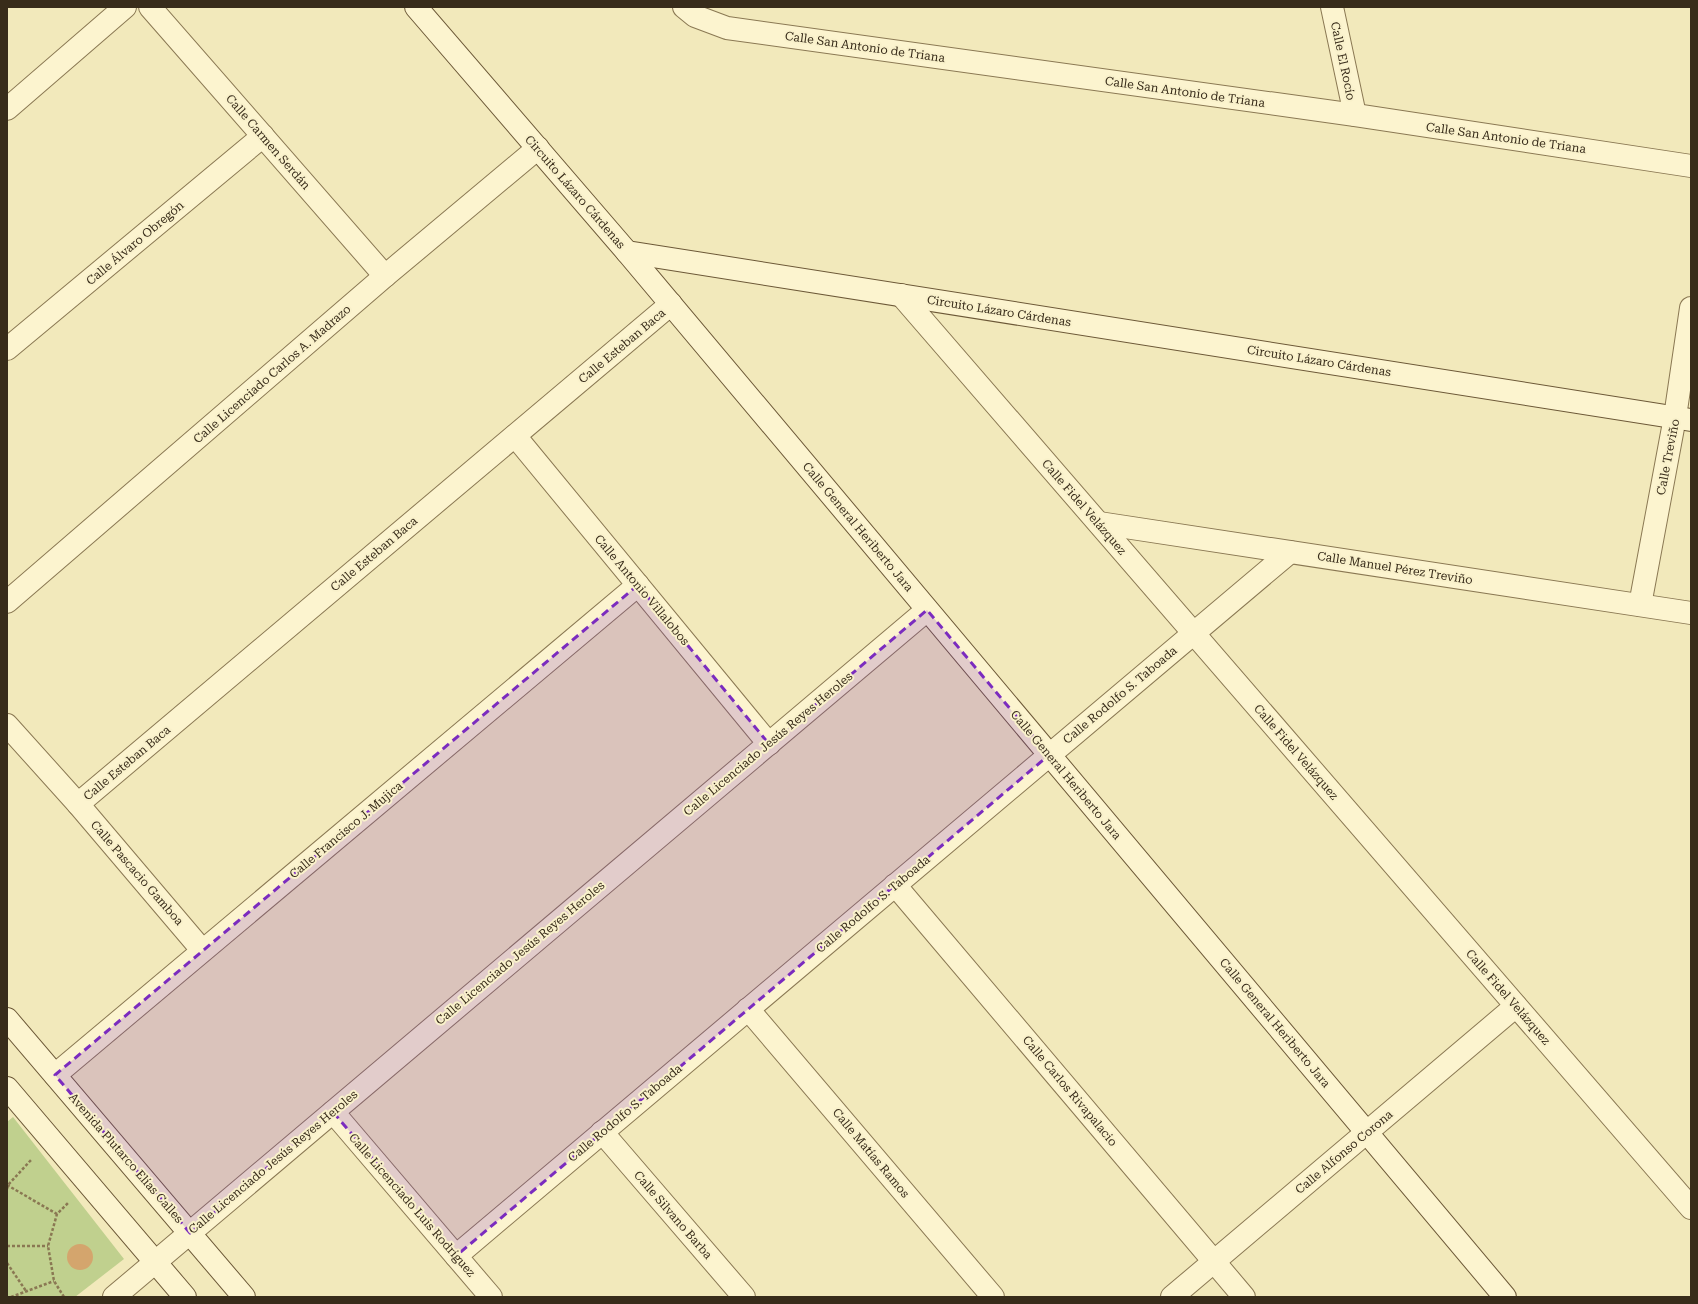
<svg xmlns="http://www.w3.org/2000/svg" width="1698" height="1304" viewBox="0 0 1698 1304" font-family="'Roboto Serif',serif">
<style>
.green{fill:#c0d08e}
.building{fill:#d4a56d}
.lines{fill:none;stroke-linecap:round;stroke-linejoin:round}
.street-casing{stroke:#8a7853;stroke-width:24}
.secondary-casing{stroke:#6c5837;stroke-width:24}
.path{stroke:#8a7853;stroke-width:2.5;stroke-dasharray:3 2;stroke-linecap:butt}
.street{stroke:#fcf4cf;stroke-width:22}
.secondary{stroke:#fcf4cf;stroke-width:22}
.marked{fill:#7b2cbf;fill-opacity:0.2;stroke:#7b2cbf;stroke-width:3;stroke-dasharray:8 5;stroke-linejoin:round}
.labels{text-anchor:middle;stroke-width:4;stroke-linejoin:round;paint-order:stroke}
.street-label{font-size:12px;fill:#382c1a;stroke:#f9f1cb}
</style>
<rect width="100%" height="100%" fill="#f2e9bb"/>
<path class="green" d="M13,1117L124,1259L75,1297H7V1122Z"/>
<circle class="building" cx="80" cy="1257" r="13"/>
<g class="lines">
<defs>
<g id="street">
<path d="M150,7L385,276"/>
<path d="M684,7L695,16L727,28L1355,115L1691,166"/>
<path d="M1332,7L1355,115"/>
<path d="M7,109L125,7"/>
<path d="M901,295L1691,1208"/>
<path d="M7,349L263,136"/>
<path d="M515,436L769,744"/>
<path d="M1099,523L1691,613"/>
<path d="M7,602L385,276L538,148"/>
<path d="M1640,605L1675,417L1691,308"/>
<path d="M7,725L78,804L202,950"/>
<path d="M78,804L671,304"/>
<path d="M895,885L1244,1297"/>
<path d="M748,1009L993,1297"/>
<path d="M55,1075L638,585"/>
<path d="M333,1112L491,1297"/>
<path d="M602,1132L744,1297"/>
<path d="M456,1256L1290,552"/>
<path d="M114,1297L927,610"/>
<path d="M1172,1297L1516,1006"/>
</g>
<g id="secondary">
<path d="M416,7L627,252L1505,1297"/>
<path d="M627,252L1691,420"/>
<path d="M7,1019L244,1297"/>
<path d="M7,1088L185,1297"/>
</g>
</defs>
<use href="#street" class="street-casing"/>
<use href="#secondary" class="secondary-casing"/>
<g class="path">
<path d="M7,1185L57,1214"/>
<path d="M7,1189L8,1185L31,1160"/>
<path d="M7,1246H48"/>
<path d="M7,1263L26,1291"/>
<path d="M11,1297L54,1281"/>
<path d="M64,1297L54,1281L48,1246L57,1214L68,1203"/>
</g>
<use href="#street" class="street"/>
<use href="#secondary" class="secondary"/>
</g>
<path class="marked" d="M638,585L769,744L927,610L1049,755L456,1256L333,1112L190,1233L55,1075Z"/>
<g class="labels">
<g class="street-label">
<text transform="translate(865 47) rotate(8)" y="4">Calle San Antonio de Triana</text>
<text transform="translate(1343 61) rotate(78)" y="4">Calle El Rocío</text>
<text transform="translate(1185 92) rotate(8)" y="4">Calle San Antonio de Triana</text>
<text transform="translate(1506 138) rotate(8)" y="4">Calle San Antonio de Triana</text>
<text transform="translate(268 142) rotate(49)" y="4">Calle Carmen Serdán</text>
<text transform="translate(575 192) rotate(49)" y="4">Circuito Lázaro Cárdenas</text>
<text transform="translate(135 243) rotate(-40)" y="4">Calle Álvaro Obregón</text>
<text transform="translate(999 311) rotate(9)" y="4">Circuito Lázaro Cárdenas</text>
<text transform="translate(622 346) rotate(-40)" y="4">Calle Esteban Baca</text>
<text transform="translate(1319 361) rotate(9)" y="4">Circuito Lázaro Cárdenas</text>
<text transform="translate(272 374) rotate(-41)" y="4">Calle Licenciado Carlos A. Madrazo</text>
<text transform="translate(1668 457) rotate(-79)" y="4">Calle Treviño</text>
<text transform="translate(1084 507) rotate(49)" y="4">Calle Fidel Velázquez</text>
<text transform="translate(858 527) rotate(50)" y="4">Calle General Heriberto Jara</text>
<text transform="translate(374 554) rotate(-40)" y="4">Calle Esteban Baca</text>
<text transform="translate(1395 568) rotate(9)" y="4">Calle Manuel Pérez Treviño</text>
<text transform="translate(642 590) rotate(50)" y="4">Calle Antonio Villalobos</text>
<text transform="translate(1120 695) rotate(-40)" y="4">Calle Rodolfo S. Taboada</text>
<text transform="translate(768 744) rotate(-40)" y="4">Calle Licenciado Jesús Reyes Heroles</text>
<text transform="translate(1296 752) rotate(49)" y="4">Calle Fidel Velázquez</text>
<text transform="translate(127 763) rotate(-40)" y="4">Calle Esteban Baca</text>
<text transform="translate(1066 775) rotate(50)" y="4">Calle General Heriberto Jara</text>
<text transform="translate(346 830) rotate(-40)" y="4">Calle Francisco J. Mujica</text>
<text transform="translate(137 873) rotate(49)" y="4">Calle Pascacio Gamboa</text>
<text transform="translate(873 904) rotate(-40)" y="4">Calle Rodolfo S. Taboada</text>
<text transform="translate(520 953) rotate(-40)" y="4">Calle Licenciado Jesús Reyes Heroles</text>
<text transform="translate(1508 997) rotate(49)" y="4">Calle Fidel Velázquez</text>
<text transform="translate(1275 1023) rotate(50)" y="4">Calle General Heriberto Jara</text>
<text transform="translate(1070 1091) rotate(50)" y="4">Calle Carlos Rivapalacio</text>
<text transform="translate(625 1113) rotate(-40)" y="4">Calle Rodolfo S. Taboada</text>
<text transform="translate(1344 1152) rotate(-40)" y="4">Calle Alfonso Corona</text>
<text transform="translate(871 1153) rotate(50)" y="4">Calle Matías Ramos</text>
<text transform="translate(126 1158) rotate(49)" y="4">Avenida Plutarco Elías Calles</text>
<text transform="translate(273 1162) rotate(-40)" y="4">Calle Licenciado Jesús Reyes Heroles</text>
<text transform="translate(412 1205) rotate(49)" y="4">Calle Licenciado Luis Rodríguez</text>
<text transform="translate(673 1215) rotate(49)" y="4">Calle Silvano Barba</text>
</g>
</g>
<rect width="1698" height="1304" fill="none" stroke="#382c1a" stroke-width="16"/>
</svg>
